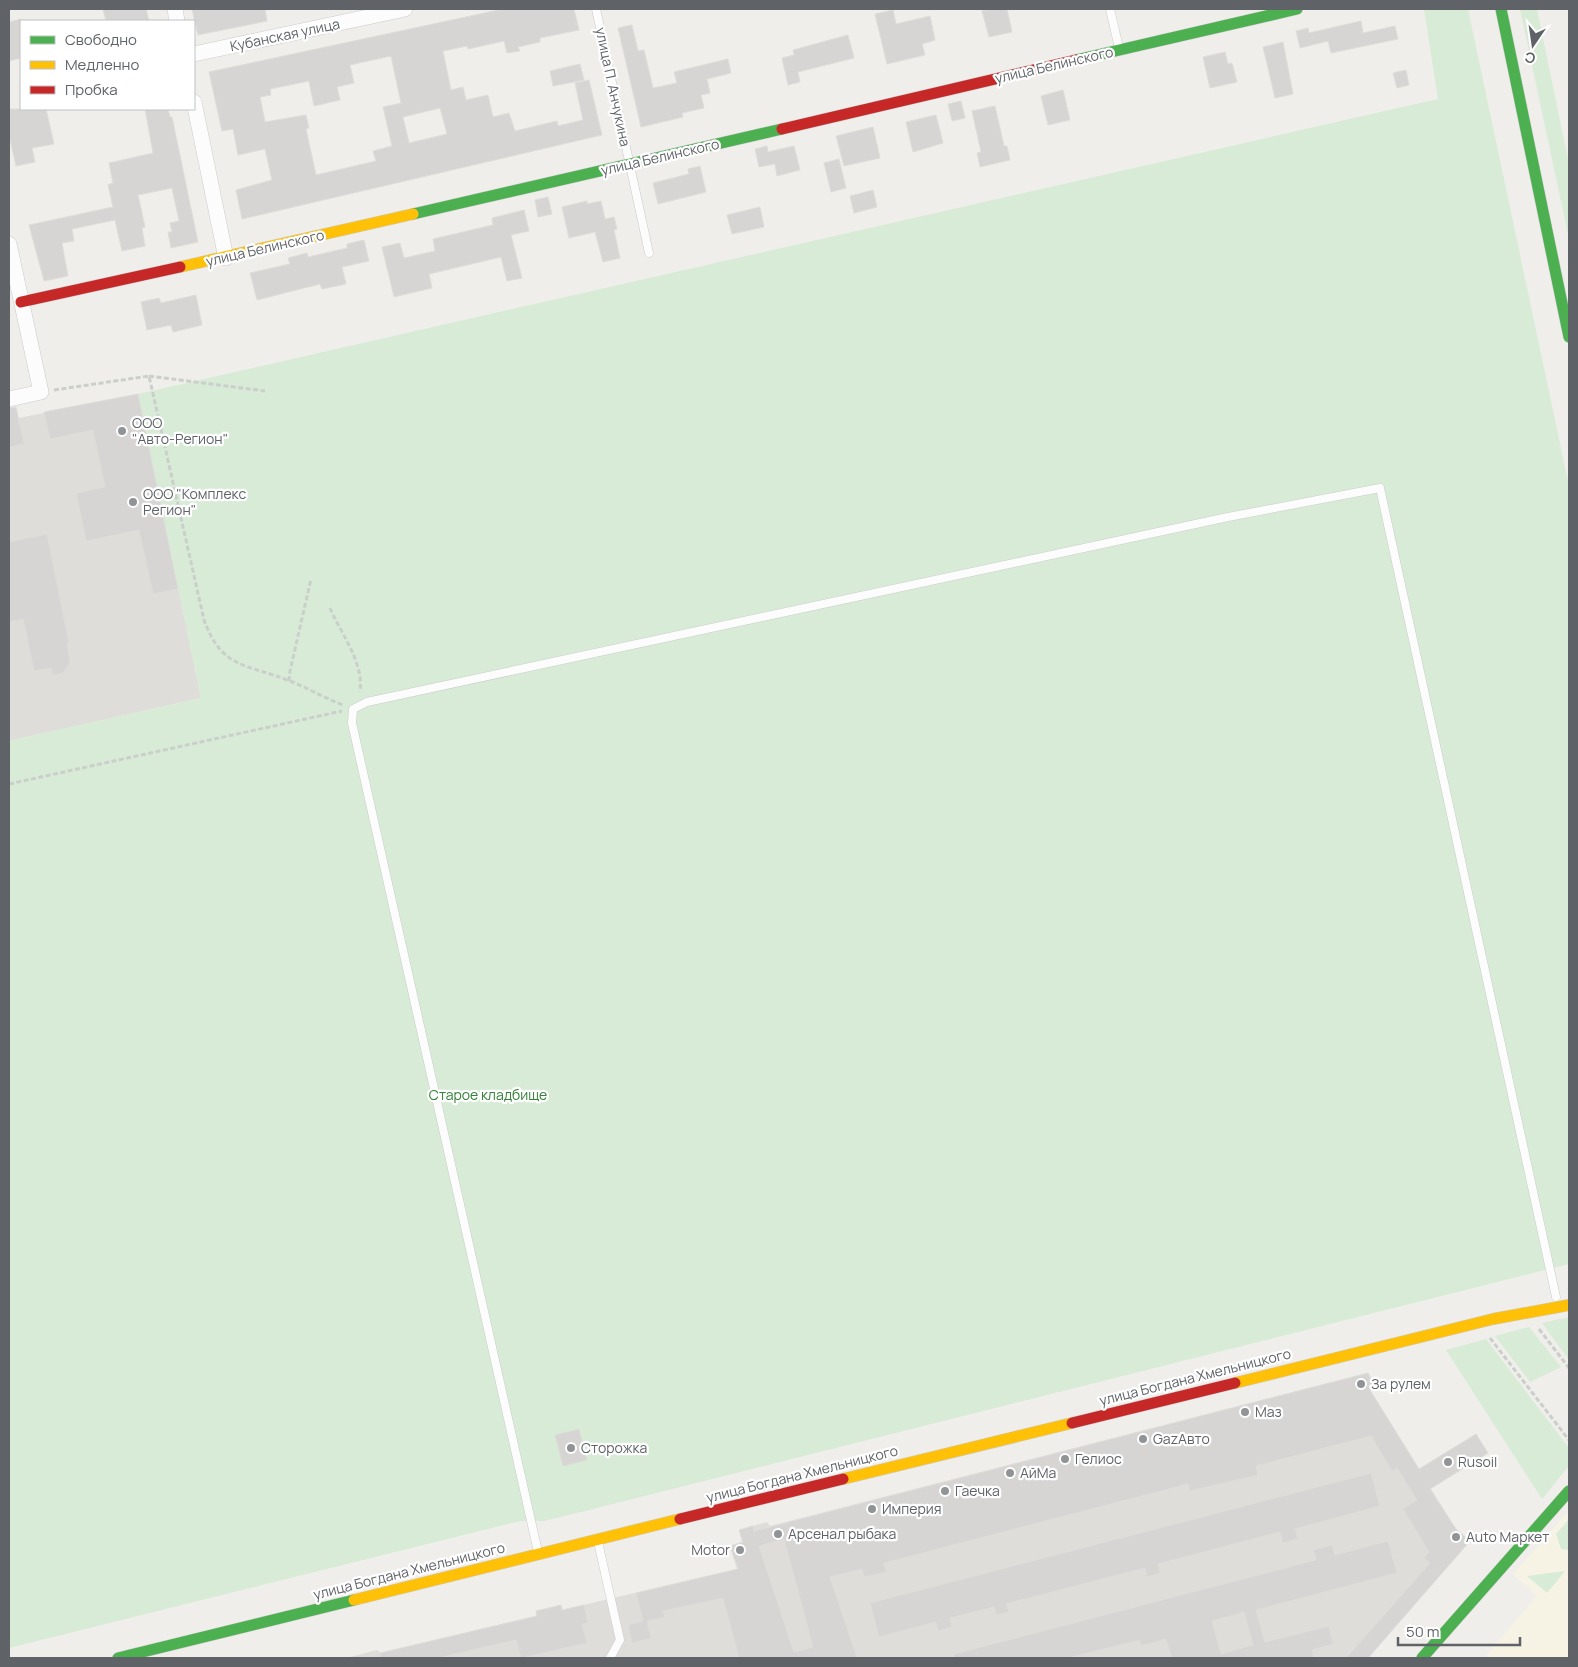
<svg xmlns="http://www.w3.org/2000/svg" width="1578" height="1667" viewBox="0 0 1578 1667" font-family="Manrope,sans-serif">
<style>
.commercial{fill:#f7f3e4}
.industrial{fill:#dfddda}
.green{fill:#d8ebd6}
.building{fill:#d6d5d3;stroke:#deddd9;fill-rule:evenodd}
.lines{fill:none;stroke-linecap:round;stroke-linejoin:round}
.lane-casing{stroke:#cbcccc;stroke-width:9}
.street-casing{stroke:#cbcccc;stroke-width:16}
.fast-casing{stroke:#cacacb;stroke-width:12}
.slow-casing{stroke:#cacacb;stroke-width:12}
.jam-casing{stroke:#cacacb;stroke-width:12}
.path{stroke:#cacfcc;stroke-width:3;stroke-dasharray:5 2.5;stroke-linecap:butt}
.lane{stroke:#fdfcfc;stroke-width:8}
.street{stroke:#fdfcfc;stroke-width:15}
.fast{stroke:#4caf50;stroke-width:11}
.slow{stroke:#ffc107;stroke-width:11}
.jam{stroke:#c62828;stroke-width:11}
.poi-dot{fill:#919496;stroke:#fff;stroke-width:2}
.labels{text-anchor:middle;stroke-width:4.5;stroke-linejoin:round;paint-order:stroke}
.street-label{font-size:14px;fill:#5f6368;stroke:#fff}
.poi-label{font-size:14px;fill:#5f6368;stroke:#fff;text-anchor:start}
.park-label{font-size:14px;fill:#348238;stroke:#fff}
</style>
<rect width="100%" height="100%" fill="#efeeea"/>
<path class="commercial" d="M1569,1511V1658H1484L1537,1596L1513,1574Z"/>
<g class="industrial">
<path d="M138,394L201,698L9,741V420Z"/>
<path d="M1368,1373L1375,1387L1370,1391L1451,1521L1449,1524L1470,1541L1368,1658H346L377,1650L381,1653L536,1616V1611L561,1605L562,1610L737,1569L730,1546L742,1542L739,1530L767,1522L770,1526Z"/>
</g>
<g class="green">
<path d="M1424,9H1468L1569,486V1264L577,1513L544,1521H520L9,1648V741L201,698L138,394L1438,99Z"/>
<path d="M1520,9H1537L1569,164V239Z"/>
<path d="M1569,1317V1360L1542,1323Z"/>
<path d="M1529,1327L1561,1367L1530,1382L1495,1336Z"/>
<path d="M1486,1339L1569,1448V1466L1542,1499L1446,1350Z"/>
<path d="M1569,1519V1550L1561,1549L1556,1534Z"/>
<path d="M1565,1571L1547,1593L1527,1576Z"/>
</g>
<g class="building">
<path d="M103,9H146L149,21H106Z"/>
<path d="M192,9H265L267,21L198,35Z"/>
<path d="M503,9H574L579,30L540,38V42L518,47L520,51L507,53L504,41L468,49L467,46L443,51L451,90L463,87L466,100L488,95L493,117L509,113L515,131L557,121L558,126L583,120L575,83L589,80L602,135L242,219L236,190L272,180L265,149L238,155L233,129L222,131L209,72ZM391,56L401,103L383,107L392,146L373,151L376,161L316,175L306,129L309,128L306,115L265,122L260,97L271,95L270,89L309,81L314,106L340,100L337,87L354,83L350,65ZM440,108L447,134L409,143L403,117Z"/>
<path d="M992,9H1007L1012,32L989,37L982,11Z"/>
<path d="M893,10L896,24L930,16L935,40L922,44L925,55L887,64L875,14Z"/>
<path d="M21,19V58L9,61V22Z"/>
<path d="M1361,21L1363,33L1395,26L1398,39L1331,53L1328,41L1300,48L1296,31L1308,28L1309,33Z"/>
<path d="M632,25L638,51L644,50L653,88L677,83L674,72L728,59L731,73L707,79L710,93L701,95L704,108L682,113L683,117L641,127L618,28Z"/>
<path d="M848,35L854,58L798,72L800,82L788,85L782,58L794,55L793,50Z"/>
<path d="M1283,42L1293,94L1275,98L1263,47Z"/>
<path d="M1225,52L1228,64L1232,63L1237,82L1210,88L1203,57Z"/>
<path d="M580,64L584,80L553,86L550,71Z"/>
<path d="M1406,70L1409,85L1397,88L1393,73Z"/>
<path d="M1063,90L1070,120L1048,125L1041,96Z"/>
<path d="M961,101L965,118L952,121L948,104Z"/>
<path d="M995,106L1004,146H1007L1010,160L980,167L977,153L981,152L972,111Z"/>
<path d="M9,109H46L54,144L32,148L35,162L16,166L9,135Z"/>
<path d="M145,109H168L170,117H172L198,242L171,248L168,232H172L170,223L179,221L172,188L138,195L145,227L142,228L145,246L122,251L115,220L72,229L74,241L62,243L68,276L44,281L29,225L113,207L108,185L113,183L109,163L153,153Z"/>
<path d="M936,115L943,143L913,152L906,122Z"/>
<path d="M873,127L880,158L844,166L836,136Z"/>
<path d="M767,146L768,152L794,146L800,170L777,176L775,164L759,167L755,149Z"/>
<path d="M839,159L846,188L831,192L824,163Z"/>
<path d="M700,166L706,192L658,204L653,183L689,174L688,169Z"/>
<path d="M873,190L877,207L854,213L850,196Z"/>
<path d="M548,197L552,214L538,217L535,200Z"/>
<path d="M587,201V204L601,201L605,219L614,217L617,229L614,230L620,258L603,262L595,232L569,238L562,207Z"/>
<path d="M760,207L764,227L732,234L727,215Z"/>
<path d="M524,210L529,231L511,235L522,278L507,281L501,257L429,274L432,288L394,297L382,247L400,243L404,258L435,251L433,239L493,225L492,218Z"/>
<path d="M364,240L369,261L342,267L346,284L322,289L320,284L257,300L250,273L290,264L288,258L307,253L308,257L347,248V244Z"/>
<path d="M196,295L202,325L173,332L171,325L147,330L141,302L159,298L161,303Z"/>
<path d="M138,394L178,589L153,594L139,530L86,541L76,493L105,487L93,430L50,439L44,412Z"/>
<path d="M16,407L24,444L9,447V408Z"/>
<path d="M47,534L69,643L67,644L70,663L63,673L53,675L51,668L34,671L23,619L9,622V542Z"/>
<path d="M1368,1373L1375,1387L1370,1390L1419,1469L1476,1434L1488,1453L1430,1489L1456,1529L1470,1541L1368,1658H1346L1430,1563L1424,1558L1429,1552L1403,1509L1417,1500L1397,1468L1392,1471L1371,1436L1256,1466L1258,1475L1190,1491L1188,1484L884,1563L886,1572L864,1577L862,1569L830,1577L857,1658H739L723,1598L663,1611L665,1617L647,1621L651,1638L632,1643L628,1625L643,1621L636,1593L738,1569L730,1546L743,1542L739,1530L753,1526L754,1531ZM784,1539L813,1647L794,1652L759,1546Z"/>
<path d="M579,1429L587,1460L563,1466L555,1435Z"/>
<path d="M1371,1473L1380,1506L1295,1529L1298,1539L1283,1543L1280,1532L1158,1564L1160,1573L1147,1577L1145,1568L1006,1604L1009,1612L996,1615L994,1607L950,1618L952,1627L938,1631L936,1622L879,1637L870,1603Z"/>
<path d="M1388,1541L1397,1573L1256,1610L1265,1642L1329,1626L1333,1644L1312,1650L1314,1658H1172L1166,1639L1141,1646L1139,1640L1068,1658H954V1654L1316,1560L1313,1550L1332,1545L1335,1555ZM1244,1612L1253,1645L1221,1654L1212,1621Z"/>
<path d="M561,1605L562,1610L584,1605L588,1623L582,1624L587,1643L521,1658L516,1640L438,1658H381L380,1653L537,1616L536,1611Z"/>
</g>
<g class="lines">
<defs>
<g id="lane">
<path d="M596,9L649,253"/>
<path d="M1110,9L1119,48"/>
<path d="M598,1542L620,1640L610,1658"/>
<path d="M538,1552L352,723L353,709L367,702L1228,517L1380,488L1556,1297"/>
</g>
<g id="street">
<path d="M175,9L177,21"/>
<path d="M194,54L405,9"/>
<path d="M194,102L226,258"/>
<path d="M9,244L41,392L9,399"/>
</g>
<g id="fast">
<path d="M1501,9L1569,337"/>
<path d="M1076,60L1297,9"/>
<path d="M413,214L782,129"/>
<path d="M118,1658L354,1600"/>
<path d="M1422,1658L1569,1491"/>
</g>
<g id="slow">
<path d="M180,267L413,214"/>
<path d="M1235,1383L1493,1319L1569,1305"/>
<path d="M843,1479L1072,1423"/>
<path d="M354,1600L680,1519"/>
</g>
<g id="jam">
<path d="M782,129L1076,60"/>
<path d="M21,302L180,267"/>
<path d="M1072,1423L1235,1383"/>
<path d="M680,1519L843,1479"/>
</g>
</defs>
<use href="#lane" class="lane-casing"/>
<use href="#street" class="street-casing"/>
<use href="#fast" class="fast-casing"/>
<use href="#slow" class="slow-casing"/>
<use href="#jam" class="jam-casing"/>
<g class="path">
<path d="M149,376L265,391"/>
<path d="M54,390L149,376L204,620C222,670 248,664 290,681C308,688 324,698 343,705"/>
<path d="M330,608C341,634 364,662 360,692"/>
<path d="M289,681L290,671L311,579"/>
<path d="M9,784L342,711"/>
<path d="M1539,1329L1569,1368"/>
<path d="M1490,1338L1569,1440"/>
</g>
<use href="#lane" class="lane"/>
<use href="#street" class="street"/>
<use href="#fast" class="fast"/>
<use href="#slow" class="slow"/>
<use href="#jam" class="jam"/>
</g>
<g class="poi-dot">
<circle cx="122" cy="431" r="5"/>
<circle cx="133" cy="502" r="5"/>
<circle cx="1361" cy="1384" r="5"/>
<circle cx="1245" cy="1412" r="5"/>
<circle cx="1143" cy="1439" r="5"/>
<circle cx="571" cy="1448" r="5"/>
<circle cx="1065" cy="1459" r="5"/>
<circle cx="1448" cy="1462" r="5"/>
<circle cx="1010" cy="1473" r="5"/>
<circle cx="945" cy="1491" r="5"/>
<circle cx="872" cy="1509" r="5"/>
<circle cx="778" cy="1534" r="5"/>
<circle cx="1456" cy="1537" r="5"/>
<circle cx="740" cy="1550" r="5"/>
</g>
<g class="labels">
<g class="street-label">
<text transform="translate(285 35) rotate(-12)" y="5">Кубанская улица</text>
<text transform="translate(1054 65) rotate(-13)" y="5">улица Белинского</text>
<text transform="translate(613 87) rotate(78)" y="5">улица П. Анчукина</text>
<text transform="translate(660 157) rotate(-13)" y="5">улица Белинского</text>
<text transform="translate(265 248) rotate(-13)" y="5">улица Белинского</text>
<text transform="translate(1195 1377) rotate(-14)" y="5">улица Богдана Хмельницкого</text>
<text transform="translate(802 1474) rotate(-14)" y="5">улица Богдана Хмельницкого</text>
<text transform="translate(409 1571) rotate(-14)" y="5">улица Богдана Хмельницкого</text>
</g>
<g class="poi-label">
<text x="132" y="428">ООО<tspan x="132" dy="16">"Авто-Регион"</tspan></text>
<text x="143" y="499">ООО "Комплекс<tspan x="143" dy="16">Регион"</tspan></text>
<text x="1371" y="1389">За рулем</text>
<text x="1255" y="1417">Маз</text>
<text x="1153" y="1444">GazАвто</text>
<text x="581" y="1453">Сторожка</text>
<text x="1075" y="1464">Гелиос</text>
<text x="1458" y="1467">Rusoil</text>
<text x="1020" y="1478">АйМа</text>
<text x="955" y="1496">Гаечка</text>
<text x="882" y="1514">Империя</text>
<text x="788" y="1539">Арсенал рыбака</text>
<text x="1466" y="1542">Auto Маркет</text>
<text x="730" y="1555" text-anchor="end">Motor</text>
</g>
<g class="park-label">
<text x="488" y="1100">Старое кладбище</text>
</g>
</g>
<rect width="1578" height="1667" fill="none" stroke="#5f6368" stroke-width="20"/>
<rect x="20" y="20" width="175" height="90" fill="#ffffff" stroke="#bfc1c3"/>
<rect x="30" y="36" width="25" height="8" fill="#4caf50" stroke="#bfc1c3"/>
<text x="65" y="45" font-size="15" fill="#5f6368">Свободно</text>
<rect x="30" y="61" width="25" height="8" fill="#ffc107" stroke="#bfc1c3"/>
<text x="65" y="70" font-size="15" fill="#5f6368">Медленно</text>
<rect x="30" y="86" width="25" height="8" fill="#c62828" stroke="#bfc1c3"/>
<text x="65" y="95" font-size="15" fill="#5f6368">Пробка</text>
<g transform="translate(1533 45) rotate(193)" stroke="#ffffff" stroke-width="4" paint-order="stroke">
<path d="M0-4L9 19L0 12L-9 19Z" fill="#5f6368"/>
<text y="-8" font-size="14" font-weight="bold" text-anchor="middle" fill="#5f6368">С</text>
</g>
<path d="M1398 1637v8h122v-8" fill="none" stroke="#5f6368" stroke-width="2.5"/>
<text x="1406" y="1637" font-size="15" fill="#5f6368" stroke="#ffffff" stroke-width="4" paint-order="stroke">50 m</text>
</svg>
